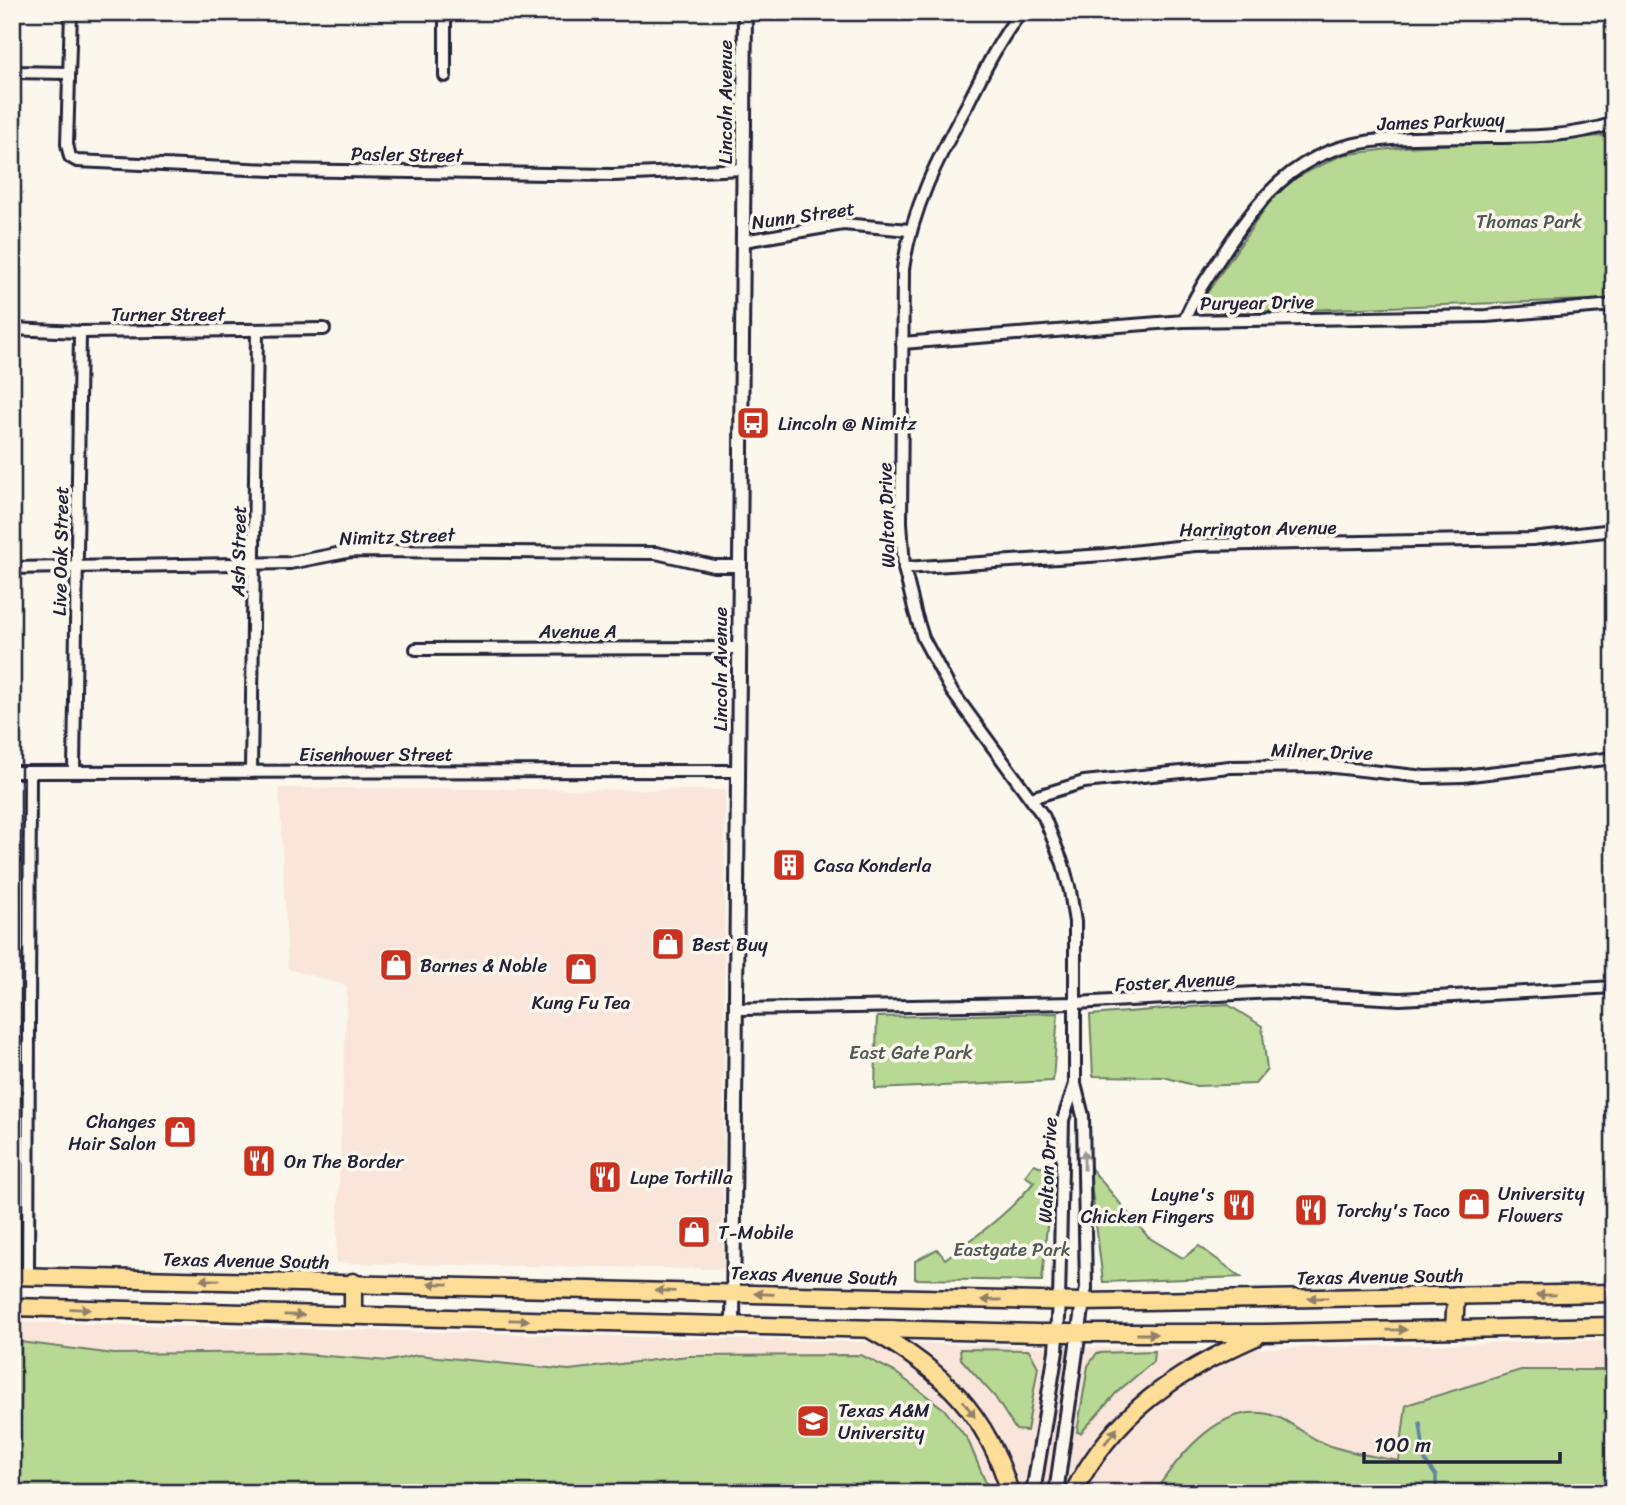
<svg xmlns="http://www.w3.org/2000/svg" width="1626" height="1505" viewBox="0 0 1626 1505" font-family="Sriracha,sans-serif">
<style>
.built{fill:#fae5da}
.green{fill:#b7d993;stroke:#6c7e67;stroke-width:2}
.lines{fill:none;stroke-linecap:round;stroke-linejoin:round}
.stream{stroke:#5d84a2;stroke-width:3.5}
.minor-casing{stroke:#22223b;stroke-width:16}
.tertiary-casing{stroke:#22223b;stroke-width:18}
.primary-casing{stroke:#22223b;stroke-width:21}
.minor{stroke:#fbf7ec;stroke-width:10}
.tertiary{stroke:#fbf7ec;stroke-width:12}
.primary{stroke:#fedd96;stroke-width:16}
.oneway{fill:#99979c}
.oneway2{fill:#908068}
.labels{text-anchor:middle;stroke-width:7;stroke-linejoin:round;paint-order:stroke}
.street-label{font-size:19px;fill:#22223b;stroke:#fbf7ec}
.park-label{font-size:19px;fill:#4f5955;stroke:#fbf7ec}
.poi-label{font-size:19px;fill:#22223b;stroke:#fbf7ec;text-anchor:start}
</style>
<rect width="100%" height="100%" fill="#fbf7ec"/>
<filter id="ink" filterUnits="userSpaceOnUse"><feTurbulence type="fractalNoise" baseFrequency=".0143" numOctaves="2"/><feDisplacementMap in="SourceGraphic" scale="14" xChannelSelector="R" yChannelSelector="G"/><feConvolveMatrix kernelMatrix="1 2 1 2 8 2 1 2 1" color-interpolation-filters="sRGB"/></filter>
<g filter="url(#ink)">
<g class="built">
<path d="M279,788L725,790L723,1269L336,1263L347,986L288,969Z"/>
<path d="M12,1322L1200,1350L1614,1340V1493H12Z"/>
</g>
<g class="green">
<path d="M1614,132V299L1217,313L1205,307L1203,299L1275,194L1295,178L1342,155L1405,147L1603,136Z"/>
<path d="M1227,1004L1262,1026L1267,1070L1255,1084L1196,1086L1164,1077L1093,1076L1090,1015Z"/>
<path d="M1058,1013L1053,1081L875,1089L877,1017Z"/>
<path d="M1034,1164L1052,1171L1042,1281L915,1279V1261L937,1249L945,1259C977,1236 1009,1213 1034,1182L1025,1176Z"/>
<path d="M1089,1166L1148,1237L1183,1258L1199,1246L1241,1277L1103,1282Z"/>
<path d="M12,1341L114,1354L278,1352L389,1361L418,1355L569,1370L688,1356L861,1355L895,1372L944,1409L968,1440L990,1493H12Z"/>
<path d="M960,1349L1029,1350L1038,1367L1027,1431L1016,1430L995,1397L961,1359Z"/>
<path d="M1154,1351L1153,1362L1117,1392L1081,1433L1077,1432L1088,1366L1097,1353Z"/>
<path d="M1521,1370H1614V1493H1154C1180,1454 1224,1397 1278,1417C1294,1424 1308,1437 1325,1444C1347,1453 1375,1456 1399,1461L1406,1405Z"/>
</g>
<g class="lines">
<g class="stream">
<path d="M1420,1423L1425,1461L1436,1476V1493"/>
<path d="M849,1491L850,1493"/>
</g>
<defs>
<g id="minor">
<path d="M71,12L67,144L70,157L77,161L271,170L613,175L743,169"/>
<path d="M1021,12C999,40 983,73 967,105C938,158 912,208 903,269L901,522L904,568L915,612L923,638L951,690L1044,817L1063,864L1070,891L1075,922V1084L1083,1116L1086,1289L1083,1302"/>
<path d="M12,72L69,73"/>
<path d="M445,76V12"/>
<path d="M744,241L843,224L909,230"/>
<path d="M1184,321C1196,292 1213,269 1230,243C1305,128 1363,139 1488,137C1531,137 1573,137 1614,123"/>
<path d="M12,329L80,332L324,329"/>
<path d="M902,343L1184,321L1486,316L1614,305"/>
<path d="M12,568L290,563L352,551L656,553L714,566H739"/>
<path d="M904,568L1104,555L1195,545L1532,539L1614,530"/>
<path d="M416,649L740,648"/>
<path d="M74,771L80,332"/>
<path d="M12,772L739,771"/>
<path d="M251,772L257,331"/>
<path d="M1031,798L1084,782L1230,767L1325,766L1425,777L1463,776L1614,758"/>
<path d="M737,1009L1076,1003L1272,992L1400,999L1614,987"/>
<path d="M28,1276L30,772"/>
<path d="M1059,1301L1063,1120L1075,1084"/>
</g>
<g id="tertiary">
<path d="M733,1326L745,12"/>
<path d="M1033,1493L1056,1351L1059,1301"/>
<path d="M1056,1493L1083,1302"/>
</g>
<g id="primary">
<path d="M12,1276L1083,1302L1614,1293"/>
<path d="M12,1307L1038,1333H1264L1614,1326"/>
<path d="M353,1316V1282"/>
<path d="M1454,1329L1456,1295"/>
<path d="M871,1330C941,1369 988,1414 1010,1493"/>
<path d="M1073,1493C1114,1413 1176,1372 1256,1337"/>
</g>
</defs>
<use href="#minor" class="minor-casing"/>
<use href="#tertiary" class="tertiary-casing"/>
<use href="#primary" class="primary-casing"/>
<use href="#minor" class="minor"/>
<use href="#tertiary" class="tertiary"/>
<use href="#primary" class="primary"/>
</g>
<defs><path id="oneway-solid" d="M-6-.8H1V-3.2L6.5 0L1 3.2V.8H-6Z" transform="scale(1.75)"/></defs>
<use class="oneway" href="#oneway-solid" transform="translate(1084 1160) rotate(-91)"/>
<g class="oneway2">
<use href="#oneway-solid" transform="translate(210 1280) rotate(-179)"/>
<use href="#oneway-solid" transform="translate(438 1284) rotate(-179)"/>
<use href="#oneway-solid" transform="translate(665 1291) rotate(-178)"/>
<use href="#oneway-solid" transform="translate(764 1294) rotate(-178)"/>
<use href="#oneway-solid" transform="translate(1546 1295) rotate(179)"/>
<use href="#oneway-solid" transform="translate(1318 1298) rotate(179)"/>
<use href="#oneway-solid" transform="translate(991 1300) rotate(-180)"/>
<use href="#oneway-solid" transform="translate(80 1309) rotate(2)"/>
<use href="#oneway-solid" transform="translate(294 1315) rotate(1)"/>
<use href="#oneway-solid" transform="translate(519 1320) rotate(1)"/>
<use href="#oneway-solid" transform="translate(1397 1330) rotate(-1)"/>
<use href="#oneway-solid" transform="translate(1147 1334)"/>
<use href="#oneway-solid" transform="translate(969 1409) rotate(54)"/>
<use href="#oneway-solid" transform="translate(1111 1436) rotate(-51)"/>
</g>
</g>
<defs>
<symbol id="bus-square" viewBox="-11 -11 22 22"><rect x="-9" y="-9" width="18" height="18" rx="4" fill="#c8321e" stroke="#fbf7ec"/><path d="M-5-6H5V4H4V6H2V4H-2V6H-4V4H-5ZM-3.5-4V0h7V-4ZM-3.5 1.2v1.5H-2V1.2ZM2 1.2v1.5H3.5V1.2Z" fill="#fff"/></symbol>
<symbol id="building-square" viewBox="-11 -11 22 22"><rect x="-9" y="-9" width="18" height="18" rx="4" fill="#c8321e" stroke="#fbf7ec"/><path d="M-4-6H4V6H1V3H-1V6H-4ZM-2.5-4.3h1.7v1.8h-1.7ZM.8-4.3h1.7v1.8H.8ZM-2.5-1h1.7V.8h-1.7ZM.8-1h1.7V.8H.8Z" fill="#fff"/></symbol>
<symbol id="shop-square" viewBox="-11 -11 22 22"><rect x="-9" y="-9" width="18" height="18" rx="4" fill="#c8321e" stroke="#fbf7ec"/><path d="M-5-2.5h2.3a2.7 3.5 0 0 1 5.4 0H5L5.5 6h-11ZM-1.5-2.5h3a1.5 2.3 0 0 0-3 0Z" fill="#fff"/></symbol>
<symbol id="restaurant-square" viewBox="-11 -11 22 22"><rect x="-9" y="-9" width="18" height="18" rx="4" fill="#c8321e" stroke="#fbf7ec"/><path d="M-5-6h1v4h1v-4h1v4h1v-4h1v5L-1.5 .5V6h-2V.5L-5-1ZM5-6V6H3V1.5H1.5Q1.5-4 5-6Z" fill="#fff"/></symbol>
<symbol id="university-square" viewBox="-11 -11 22 22"><rect x="-9" y="-9" width="18" height="18" rx="4" fill="#c8321e" stroke="#fbf7ec"/><path d="M0-5L7-2L0 1L-7-2ZM-4 1L0 2.5L4 1V4Q0 6-4 4Z" fill="#fff"/></symbol>
</defs>
<g fill-rule="evenodd">
<use href="#bus-square" x="734" y="404" width="38" height="38"/>
<use href="#building-square" x="770" y="846" width="38" height="38"/>
<use href="#shop-square" x="649" y="925" width="38" height="38"/>
<use href="#shop-square" x="377" y="946" width="38" height="38"/>
<use href="#shop-square" x="562" y="950" width="38" height="38"/>
<use href="#shop-square" x="161" y="1113" width="38" height="38"/>
<use href="#restaurant-square" x="240" y="1142" width="38" height="38"/>
<use href="#restaurant-square" x="586" y="1158" width="38" height="38"/>
<use href="#shop-square" x="1455" y="1185" width="38" height="38"/>
<use href="#restaurant-square" x="1220" y="1186" width="38" height="38"/>
<use href="#restaurant-square" x="1292" y="1191" width="38" height="38"/>
<use href="#shop-square" x="675" y="1213" width="38" height="38"/>
<use href="#university-square" x="794" y="1402" width="38" height="38"/>
</g>
<g class="labels">
<g class="street-label">
<text transform="translate(725 102) rotate(-90)" y="7">Lincoln Avenue</text>
<text transform="translate(1441 121) rotate(-2)" y="7">James Parkway</text>
<text transform="translate(407 154) rotate(1)" y="7">Pasler Street</text>
<text transform="translate(803 215) rotate(-8)" y="7">Nunn Street</text>
<text transform="translate(1257 302) rotate(-1)" y="7">Puryear Drive</text>
<text x="168" y="321">Turner Street</text>
<text transform="translate(886 515) rotate(-92)" y="7">Walton Drive</text>
<text transform="translate(1258 528) rotate(-1)" y="7">Harrington Avenue</text>
<text transform="translate(397 536) rotate(-2)" y="7">Nimitz Street</text>
<text transform="translate(60 551) rotate(-89)" y="7">Live Oak Street</text>
<text transform="translate(238 551) rotate(-89)" y="7">Ash Street</text>
<text x="578" y="638">Avenue A</text>
<text transform="translate(720 669) rotate(-90)" y="7">Lincoln Avenue</text>
<text transform="translate(1322 751) rotate(2)" y="7">Milner Drive</text>
<text x="376" y="761">Eisenhower Street</text>
<text transform="translate(1175 981) rotate(-3)" y="7">Foster Avenue</text>
<text transform="translate(1047 1170) rotate(-87)" y="7">Walton Drive</text>
<text transform="translate(246 1260) rotate(1)" y="7">Texas Avenue South</text>
<text transform="translate(814 1275) rotate(2)" y="7">Texas Avenue South</text>
<text transform="translate(1380 1276) rotate(-1)" y="7">Texas Avenue South</text>
</g>
<g class="park-label">
<text x="1529" y="228">Thomas Park</text>
<text x="911" y="1059">East Gate Park</text>
<text x="1012" y="1256">Eastgate Park</text>
</g>
<g class="poi-label">
<text x="778" y="430">Lincoln @ Nimitz</text>
<text x="814" y="872">Casa Konderla</text>
<text x="692" y="951">Best Buy</text>
<text x="420" y="972">Barnes &amp; Noble</text>
<text x="581" y="1009" text-anchor="middle">Kung Fu Tea</text>
<text x="156" y="1128" text-anchor="end">Changes<tspan x="156" dy="22">Hair Salon</tspan></text>
<text x="284" y="1168">On The Border</text>
<text x="630" y="1184">Lupe Tortilla</text>
<text x="1498" y="1200">University<tspan x="1498" dy="22">Flowers</tspan></text>
<text x="1214" y="1201" text-anchor="end">Layne's<tspan x="1214" dy="22">Chicken Fingers</tspan></text>
<text x="1336" y="1217">Torchy's Taco</text>
<text x="718" y="1239">T-Mobile</text>
<text x="838" y="1417">Texas A&amp;M<tspan x="838" dy="22">University</tspan></text>
</g>
</g>
<rect width="1626" height="1505" fill="none" stroke="#fbf7ec" stroke-width="42"/>
<rect x="21" y="21" width="1584" height="1463" fill="none" stroke="#22223b" stroke-width="2.5" filter="url(#ink)"/>
<path d="M1364 1452v10h196v-10" fill="none" stroke="#22223b" stroke-width="3.5"/>
<text x="1374" y="1452" font-size="21" fill="#22223b" stroke="#fbf7ec" stroke-width="5" paint-order="stroke">100 m</text>
</svg>
